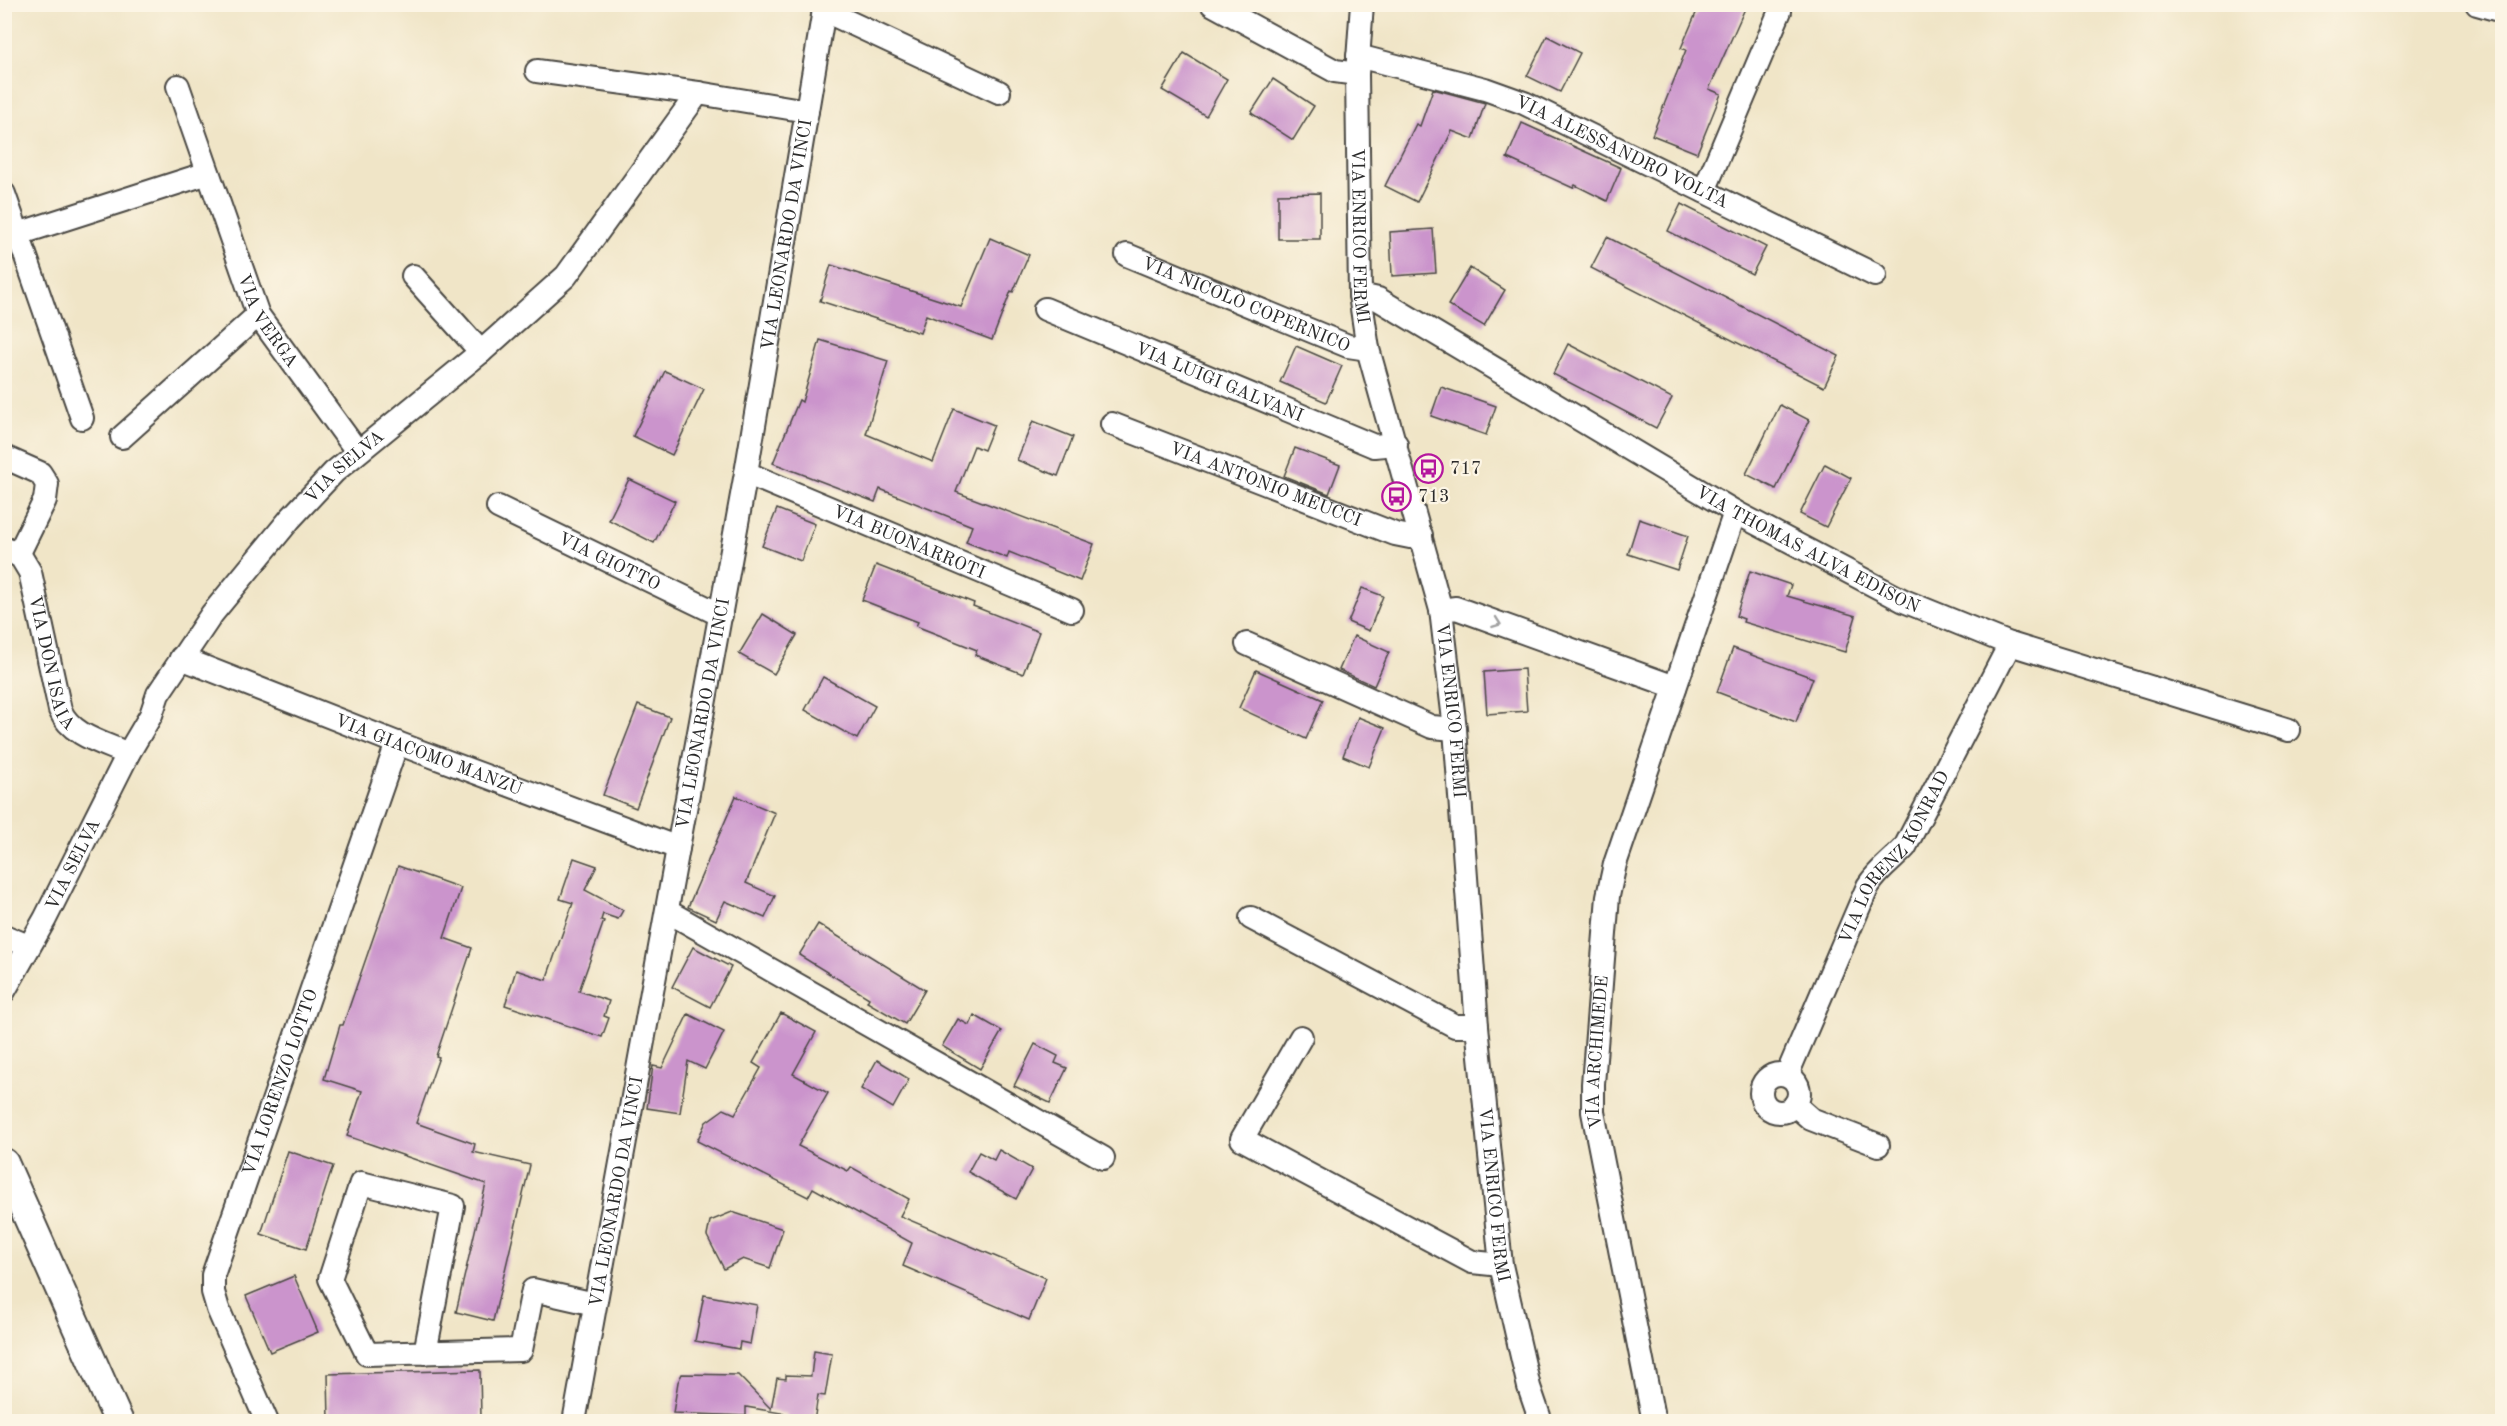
<svg xmlns="http://www.w3.org/2000/svg" width="2507" height="1426" viewBox="0 0 2507 1426" font-family="'Old Standard TT',serif">
<style>
.building{fill:#cb94cc}
.lines{fill:none;stroke-linecap:round;stroke-linejoin:round}
.minor-casing{stroke:#494742;stroke-width:26}
.tertiary-casing{stroke:#494742;stroke-width:32}
.minor{stroke:#fff;stroke-width:22}
.tertiary{stroke:#fff;stroke-width:28}
.oneway{stroke:#a0a0a0}
.labels{text-anchor:middle;stroke-width:4.5;stroke-linejoin:round;paint-order:stroke}
.street-label{font-size:18px;fill:#2b2b2b;stroke:#fcf5e5}
.poi-label{font-size:18px;fill:#2b2b2b;stroke:#fcf5e5;text-anchor:start}
</style>
<rect width="100%" height="100%" fill="#fcf5e5"/>
<filter id="ink" filterUnits="userSpaceOnUse"><feTurbulence type="fractalNoise" baseFrequency=".0167" numOctaves="2"/><feDisplacementMap in="SourceGraphic" scale="12" xChannelSelector="R" yChannelSelector="G"/><feConvolveMatrix kernelMatrix="1 2 1 2 8 2 1 2 1" color-interpolation-filters="sRGB"/></filter>
<filter id="wash" filterUnits="userSpaceOnUse"><feTurbulence type="fractalNoise" baseFrequency=".008" numOctaves="4" result="noise"/><feDisplacementMap in="SourceGraphic" scale="24" xChannelSelector="R" yChannelSelector="G"/><feGaussianBlur stdDeviation="1.35" result="paint"/><feColorMatrix in="noise" values="0 0 0 0 0 0 0 0 0 0 0 0 0 0 0 0 0 1.4 0 .05"/><feComposite in="paint" operator="in"/></filter>
<g filter="url(#wash)">
<rect width="100%" height="100%" fill="#f0e5c7"/>
<g id="blocks">
<g class="building">
<path d="M1700,4H1747L1709,89L1721,94L1697,153L1652,135L1686,50L1681,48Z"/>
<path d="M1547,36L1580,53L1560,92L1527,76Z"/>
<path d="M1184,53L1227,79L1206,116L1162,90Z"/>
<path d="M1273,79L1314,106L1293,140L1251,113Z"/>
<path d="M1433,89L1485,103L1473,139L1452,131L1417,202L1385,186L1416,124L1420,126Z"/>
<path d="M1522,123L1621,168L1607,201L1575,185L1573,188L1507,158Z"/>
<path d="M1320,193V239H1278V194Z"/>
<path d="M1681,204L1766,247L1752,274L1668,231Z"/>
<path d="M1433,229L1436,273L1392,276L1390,232Z"/>
<path d="M1607,237L1839,356L1824,387L1591,268Z"/>
<path d="M990,238L1029,255L1013,292L1011,291L992,340L926,315L920,333L820,301L831,265L961,307Z"/>
<path d="M1470,268L1505,290L1484,326L1448,305Z"/>
<path d="M820,340L888,361L866,434L933,462L954,409L994,425L984,450L974,446L956,492L1094,544L1080,581L1009,552L1007,558L966,542L972,526L880,489L875,502L773,463L799,400L802,402Z"/>
<path d="M1568,344L1672,398L1656,428L1553,374Z"/>
<path d="M1296,346L1342,366L1326,402L1280,382Z"/>
<path d="M665,371L704,389L672,455L633,436Z"/>
<path d="M1441,387L1496,406L1486,435L1431,416Z"/>
<path d="M1780,405L1809,420L1776,489L1746,474Z"/>
<path d="M1033,421L1073,437L1058,476L1017,460Z"/>
<path d="M1295,448L1340,465L1329,494L1284,476Z"/>
<path d="M1825,464L1851,478L1826,527L1800,514Z"/>
<path d="M629,479L675,501L654,543L609,520Z"/>
<path d="M777,509L815,524L801,561L762,546Z"/>
<path d="M1639,519L1688,536L1677,570L1628,554Z"/>
<path d="M876,565L974,603L973,606L1039,632L1023,674L975,655L977,650L916,626L918,622L862,600Z"/>
<path d="M1750,571L1791,585L1787,596L1856,616L1845,652L1743,622L1744,619L1736,616Z"/>
<path d="M1362,588L1383,596L1369,631L1348,622Z"/>
<path d="M763,614L797,635L774,674L739,654Z"/>
<path d="M1354,636L1389,652L1374,686L1339,670Z"/>
<path d="M1733,648L1813,678L1796,722L1717,692Z"/>
<path d="M1524,669L1527,711L1487,714L1484,672Z"/>
<path d="M1256,670L1323,700L1306,739L1239,708Z"/>
<path d="M823,677L875,706L857,739L805,710Z"/>
<path d="M638,705L670,717L636,808L603,795Z"/>
<path d="M1358,717L1385,728L1369,767L1343,756Z"/>
<path d="M736,796L775,813L746,883L775,896L765,918L725,901L716,920L688,907Z"/>
<path d="M574,858L597,866L585,890L623,910L618,919L603,914L601,920L604,921L579,991L609,1001L604,1016L609,1018L602,1037L505,1005L516,970L546,980L573,903L560,899Z"/>
<path d="M398,866L461,888L444,938L472,948L436,1056L439,1057L416,1123L475,1144L473,1152L530,1165L493,1321L456,1312L486,1184L347,1136L362,1091L324,1079L340,1025H343Z"/>
<path d="M818,924L925,990L905,1024L867,1002L869,998L799,955Z"/>
<path d="M693,947L731,967L710,1007L672,987Z"/>
<path d="M781,1013L816,1032L793,1074L828,1093L798,1146L848,1171L851,1167L909,1199L900,1216L1046,1278L1029,1320L903,1266L912,1243L813,1188L808,1197L697,1141L706,1122L724,1109L735,1114L761,1068L753,1063Z"/>
<path d="M688,1014L724,1032L705,1069L688,1061L680,1113L647,1108L653,1066L662,1068Z"/>
<path d="M974,1015L1002,1031L980,1069L942,1046L958,1019L969,1025Z"/>
<path d="M1035,1044L1058,1056L1055,1063L1067,1068L1050,1103L1014,1086Z"/>
<path d="M877,1060L909,1079L893,1108L861,1089Z"/>
<path d="M999,1150L1032,1169L1016,1199L968,1172L979,1152L994,1160Z"/>
<path d="M288,1151L333,1166L306,1249L261,1234Z"/>
<path d="M732,1212L783,1229L770,1268L743,1259L724,1269L707,1236L710,1221Z"/>
<path d="M294,1276L318,1332L270,1352L246,1296Z"/>
<path d="M704,1295L757,1305L750,1344L740,1342L739,1349L695,1341Z"/>
<path d="M814,1351L832,1354L825,1396L818,1395L814,1422L786,1419L787,1414L746,1407V1416L673,1413L678,1382L682,1374L738,1375L771,1409L777,1378L786,1379V1375L811,1376Z"/>
<path d="M480,1370L481,1418L329,1421L328,1374Z"/>
</g>
</g>
</g>
<g filter="url(#ink)">
<use href="#blocks" fill-opacity="0" stroke="#494742" stroke-width="1.5"/>
<g class="lines">
<defs>
<g id="minor">
<path d="M1212,4L1335,71L1357,74"/>
<path id="s1" d="M1362,4L1357,74L1360,295L1368,349L1441,610L1455,729L1477,1026L1501,1265L1529,1387L1541,1422"/>
<path d="M2477,4L2502,11"/>
<path d="M823,10L999,92"/>
<path id="s2" d="M1358,56L1485,89L1524,103L1875,275"/>
<path d="M537,71L698,93"/>
<path id="s3" d="M178,86L258,315L357,451"/>
<path d="M1704,191L1780,11"/>
<path d="M4,194L82,418"/>
<path d="M18,234L208,173"/>
<path id="s4" d="M1127,255L1348,346L1368,349"/>
<path d="M413,276L481,352"/>
<path id="s5" d="M1360,295L1378,299L1735,512L1904,601L2010,644L2289,730"/>
<path id="s6" d="M1045,309L1374,446L1396,444"/>
<path id="s7" d="M1112,424L1395,534L1410,537L1421,535"/>
<path d="M122,437L258,315"/>
<path d="M4,457L40,473L47,484L45,500L18,555"/>
<path id="s8" d="M746,473L1072,610"/>
<path id="s9" d="M498,507L721,615"/>
<path id="s10" d="M4,548L21,557L30,572L60,710C71,736 104,743 128,754"/>
<path d="M1441,610L1456,608L1675,687"/>
<path d="M1247,644L1432,727L1455,729"/>
<path id="s11" d="M181,658L397,743L678,848"/>
<path d="M667,911L1103,1158"/>
<path d="M1251,918L1455,1026H1477"/>
<path d="M4,936L28,946"/>
<path id="s12" d="M4,991L45,919L128,754L151,715L158,694L212,614L290,519L334,472L481,352L566,276L698,93L807,111"/>
<path d="M1301,1037L1242,1139L1472,1262L1501,1265"/>
<circle cx="1780" cy="1093" r="19"/>
<path id="s13" d="M1787,1075L1868,886C1878,870 1892,861 1905,847L2010,644"/>
<path d="M1795,1105L1811,1119L1878,1145"/>
<path d="M425,1353L453,1206L361,1183L330,1279L367,1354L521,1350L533,1290L595,1304"/>
<path id="s14" d="M267,1422L218,1309L213,1292V1275L397,743"/>
<path id="s15" d="M574,1422L746,473L825,4"/>
<path id="s16" d="M1654,1422L1593,1112V1084L1608,896L1615,864L1735,512"/>
</g>
<path id="tertiary" d="M4,1163L119,1422"/>
</defs>
<use href="#minor" class="minor-casing"/>
<use href="#tertiary" class="tertiary-casing"/>
<use href="#minor" class="minor"/>
<use href="#tertiary" class="tertiary"/>
</g>
<defs><path id="oneway-chevron" d="M-2-3.5L2.5 0L-2 3.5" fill="none" stroke-width="1.6" stroke-linecap="round" stroke-linejoin="round" transform="scale(1.5)"/></defs>
<use class="oneway" href="#oneway-chevron" transform="translate(1497 623) rotate(20)"/>
</g>
<defs>
<symbol id="bus-ring" viewBox="-11 -11 22 22"><circle r="9.5" fill="#fcf5e5" stroke="#b5179e" stroke-width="1.5"/><path d="M-5-6H5V4H4V6H2V4H-2V6H-4V4H-5ZM-3.5-4V0h7V-4ZM-3.5 1.2v1.5H-2V1.2ZM2 1.2v1.5H3.5V1.2Z" fill="#b5179e"/></symbol>
</defs>
<g fill-rule="evenodd">
<use href="#bus-ring" x="1412" y="452" width="33" height="33"/>
<use href="#bus-ring" x="1380" y="480" width="33" height="33"/>
</g>
<g class="labels">
<g class="street-label">
<text dy="6" stroke="none"><textPath href="#s2" startOffset="282">VIA ALESSANDRO VOLTA</textPath></text>
<text dy="6" stroke="none"><textPath href="#s15" startOffset="1206">VIA LEONARDO DA VINCI</textPath></text>
<text dy="6" stroke="none"><textPath href="#s1" startOffset="232">VIA ENRICO FERMI</textPath></text>
<text dy="6" stroke="none"><textPath href="#s4" startOffset="129">VIA NICOLÒ COPERNICO</textPath></text>
<text dy="6" stroke="none"><textPath href="#s3" startOffset="252">VIA VERGA</textPath></text>
<text dy="6" stroke="none"><textPath href="#s6" startOffset="189">VIA LUIGI GALVANI</textPath></text>
<text dy="6" stroke="none"><textPath href="#s12" startOffset="630">VIA SELVA</textPath></text>
<text dy="6" stroke="none"><textPath href="#s7" startOffset="165">VIA ANTONIO MEUCCI</textPath></text>
<text dy="6" stroke="none"><textPath href="#s8" startOffset="177">VIA BUONARROTI</textPath></text>
<text dy="6" stroke="none"><textPath href="#s5" startOffset="516">VIA THOMAS ALVA EDISON</textPath></text>
<text dy="6" stroke="none"><textPath href="#s9" startOffset="124">VIA GIOTTO</textPath></text>
<text dy="6" stroke="none"><textPath href="#s10" startOffset="130">VIA DON ISAIA</textPath></text>
<text dy="6" stroke="none"><textPath href="#s1" startOffset="718">VIA ENRICO FERMI</textPath></text>
<text dy="6" stroke="none"><textPath href="#s15" startOffset="720">VIA LEONARDO DA VINCI</textPath></text>
<text dy="6" stroke="none"><textPath href="#s11" startOffset="266">VIA GIACOMO MANZÙ</textPath></text>
<text dy="6" stroke="none"><textPath href="#s13" startOffset="244">VIA LORENZ KONRAD</textPath></text>
<text dy="6" stroke="none"><textPath href="#s12" startOffset="144">VIA SELVA</textPath></text>
<text dy="6" stroke="none"><textPath href="#s16" startOffset="376">VIA ARCHIMEDE</textPath></text>
<text dy="6" stroke="none"><textPath href="#s14" startOffset="362">VIA LORENZO LOTTO</textPath></text>
<text dy="6" stroke="none"><textPath href="#s15" startOffset="234">VIA LEONARDO DA VINCI</textPath></text>
<text dy="6" stroke="none"><textPath href="#s1" startOffset="1204">VIA ENRICO FERMI</textPath></text>
</g>
<g class="poi-label">
<text x="1450" y="474">717</text>
<text x="1418" y="502">713</text>
</g>
</g>
<rect width="2507" height="1426" fill="none" stroke="#fcf5e5" stroke-width="24"/>
</svg>
